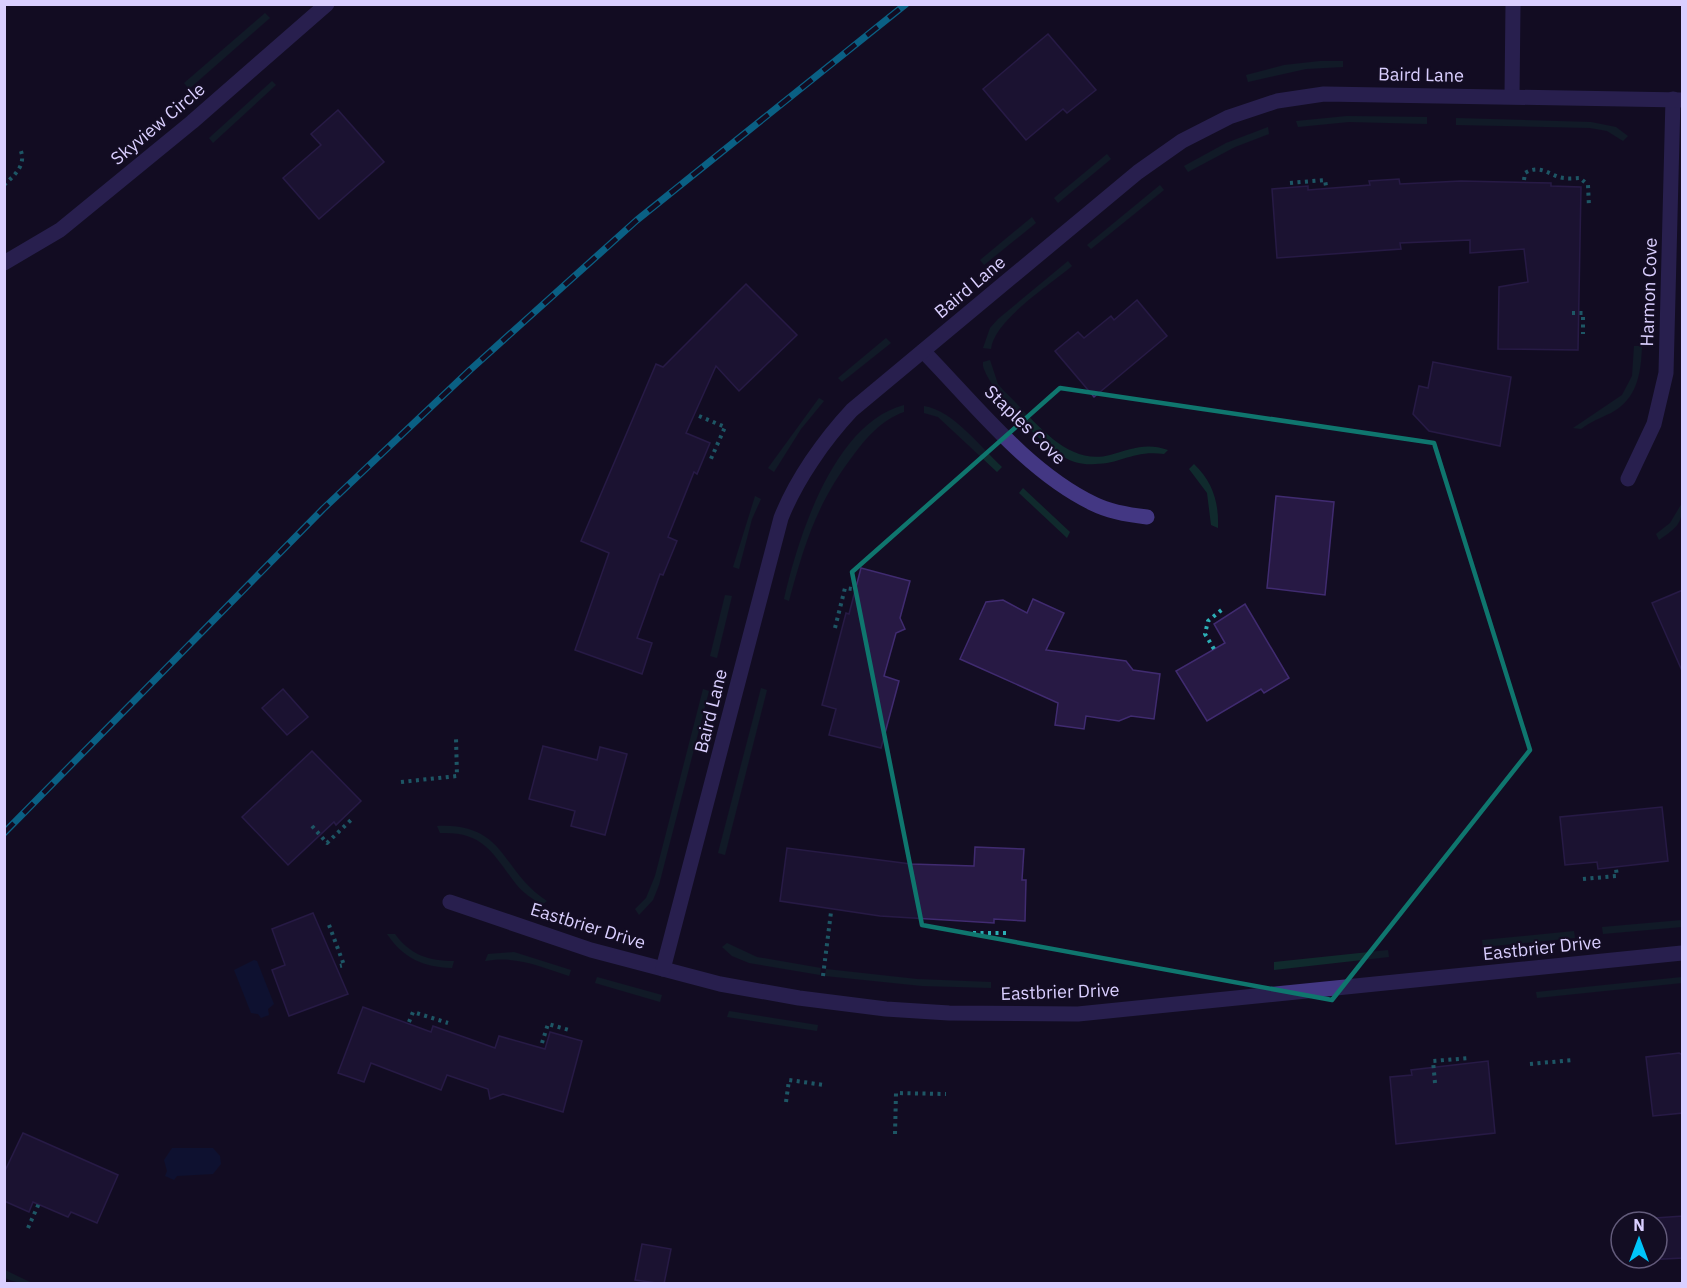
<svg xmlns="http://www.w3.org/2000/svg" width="1687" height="1288" viewBox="0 0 1687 1288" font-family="'IBM Plex Sans',sans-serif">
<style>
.green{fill:#102a2d}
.water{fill:#091740}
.building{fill:#271944;stroke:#402b70;stroke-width:1.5}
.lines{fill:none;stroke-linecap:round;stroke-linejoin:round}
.path{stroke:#2cafb6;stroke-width:4;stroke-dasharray:3 4.5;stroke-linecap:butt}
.minor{stroke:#433783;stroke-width:15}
.rail-casing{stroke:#00c5fa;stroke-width:7}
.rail{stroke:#130d23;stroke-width:4.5;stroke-dasharray:14;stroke-linecap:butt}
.marked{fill:none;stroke:#0f766e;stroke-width:4.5;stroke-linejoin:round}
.labels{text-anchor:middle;stroke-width:4.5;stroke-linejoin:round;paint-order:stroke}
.street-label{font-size:18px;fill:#dacfff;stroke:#130d23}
</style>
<rect width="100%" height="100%" fill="#130d23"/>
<g class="green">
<path d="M265,13L270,18L189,89L184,83Z"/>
<path d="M1320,61H1343V67L1306,69L1248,82L1246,75L1284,65Z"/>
<path d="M272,81L276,85L213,143L209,138Z"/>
<path d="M1347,116L1427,117V124L1349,122L1298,127L1296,121Z"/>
<path d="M1456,118L1591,122L1616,127L1628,136L1623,141L1607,131L1590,128L1456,125Z"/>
<path d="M1268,127L1269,134L1235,147L1188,172L1184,166L1226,143Z"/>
<path d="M1107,154L1111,159L1058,203L1054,198Z"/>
<path d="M1160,185L1164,190L1091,249L1087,245Z"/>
<path d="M1032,217L1036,223L984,265L980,260Z"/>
<path d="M1068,261L1072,266C1050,285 994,320 991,349L983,348L990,328L998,319Z"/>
<path d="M886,338L891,343L842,382L838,378Z"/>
<path d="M1634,346H1642C1641,374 1637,399 1611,413C1600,418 1590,422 1581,429L1573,428L1622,395L1632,376Z"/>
<path d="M990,360L998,384L1004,391C1033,418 1066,467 1110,455C1131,449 1146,442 1168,450L1164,454C1132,450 1122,464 1095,464C1085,465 1073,463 1064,457C1040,444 989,389 983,366V362Z"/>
<path d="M819,398L824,401L801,429L774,472L768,468Z"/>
<path d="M904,405V412C881,420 866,438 852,457C817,503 804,545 789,601L784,599C798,537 834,423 904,405Z"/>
<path d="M924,406C954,411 980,447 1002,467L997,472L938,417L924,413Z"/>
<path d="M1194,464C1213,482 1219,503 1218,528L1211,525L1207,493L1189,469Z"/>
<path d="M1023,488L1070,532L1067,538L1019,493Z"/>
<path d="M755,496L761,499L752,519L739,569L733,567Z"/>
<path d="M1682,503C1683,524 1676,528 1659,540L1656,534L1670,523Z"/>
<path d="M725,595L732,596L717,658L710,656Z"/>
<path d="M761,688L767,690L725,855L718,853Z"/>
<path d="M703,689L709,691L659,885L653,900L639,915L635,909L646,898L655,876Z"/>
<path d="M437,826C507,823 500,871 547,901L542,905C533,899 523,893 516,884C493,854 484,831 440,833Z"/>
<path d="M1682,920V927L1603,934L1602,927Z"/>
<path d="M1574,931L1575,938L1483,947L1482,940Z"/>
<path d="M387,934H395C410,955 429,961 454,961L452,968C423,967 403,958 387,934Z"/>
<path d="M727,943L757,957L821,968L820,975L749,963L732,956L722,947Z"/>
<path d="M1388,950L1389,957L1274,970V962Z"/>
<path d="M514,952L571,970L569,976C542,967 514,955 485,961L488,954Z"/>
<path d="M826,969L917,979L991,982V988L922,986L825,976Z"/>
<path d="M597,977L662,995L660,1002L595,983Z"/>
<path d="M1682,977V983L1537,998L1536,992Z"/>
<path d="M729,1011L818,1025L817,1031L727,1017Z"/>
<path d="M5,1270L32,1283C21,1284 14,1282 5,1278Z"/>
</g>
<g class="water">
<path d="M254,960L257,961L274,1004L268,1009L269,1015L261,1018L258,1014L251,1013L234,970Z"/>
<path d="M172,1148H213L220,1156L221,1164L213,1174L177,1176L174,1180L165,1176L167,1171L164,1160Z"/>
</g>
<g class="building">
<path d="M1048,34L1096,90L1067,113L1063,109L1026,140L983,89Z"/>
<path d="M338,110L384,162L319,219L283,178L321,145L311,134Z"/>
<path d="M1399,179L1400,184L1461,181L1551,183V186L1581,187L1578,350L1498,349L1499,287L1528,282L1524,249L1470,253V240L1400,243L1401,249L1277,258L1272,189L1308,186V190L1370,185L1369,181Z"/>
<path d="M746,284L797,335L739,391L716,366L686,433L710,443L697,474L694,472L668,537L677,541L663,575L660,574L637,638L652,643L642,674L575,650L609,553L581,541L656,364L663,367Z"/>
<path d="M1137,300L1167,336L1094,397L1055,351L1078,332L1084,338L1111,316L1114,320Z"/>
<path d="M1433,362L1511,377L1500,446L1429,431L1413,414L1419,386L1428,388Z"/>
<path d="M1276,496L1334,502L1325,595L1267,588Z"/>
<path d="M861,568L910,581L900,618L905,629L896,633L884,676L899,681L881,748L829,735L836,709L822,705L846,613L849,614Z"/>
<path d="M1683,590V673L1652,603Z"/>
<path d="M1033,599L1064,613L1046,650L1126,661L1133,670L1160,674L1154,719L1131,716L1119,721L1086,716L1084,729L1055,725L1058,703L960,659L986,602L1003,600L1027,613Z"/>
<path d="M1245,604L1289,678L1264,693L1261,689L1207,721L1176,671L1225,643L1214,624Z"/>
<path d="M283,689L308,717L287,735L262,708Z"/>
<path d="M543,746L597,760L600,747L627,754L605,835L571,826L575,811L529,799Z"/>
<path d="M312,751L361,801L336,825L334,822L288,865L242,817Z"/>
<path d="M1662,807L1668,861L1598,869L1597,862L1565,865L1560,817Z"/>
<path d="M975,847L1024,849L1022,880H1026L1025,921L994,919V923L880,916L780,901L787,848L911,864L974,866Z"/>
<path d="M313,913L348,994L289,1016L272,970L285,965L272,929Z"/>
<path d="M363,1007L431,1032L433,1026L495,1048L499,1036L545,1049L550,1032L582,1041L563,1112L503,1094L490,1099L488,1089L447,1075L441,1090L371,1063L364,1082L338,1073Z"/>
<path d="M1679,1053L1683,1055V1113L1653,1116L1646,1057Z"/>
<path d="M1488,1061L1495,1133L1396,1144L1390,1077L1412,1075L1411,1070Z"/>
<path d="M23,1133L118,1175L97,1223L71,1212L68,1217L33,1202L29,1212L4,1201V1173Z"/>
<path d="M1683,1216V1258L1643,1260V1258H1657V1222H1641V1219Z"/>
<path d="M642,1244L671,1249L664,1284L635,1280Z"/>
</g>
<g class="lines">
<g class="path">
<path d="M1524,180L1525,173C1541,163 1551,177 1564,178C1569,179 1575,178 1580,178L1588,185L1589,207"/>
<path d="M1290,183L1325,180L1326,186"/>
<path d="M4,185C16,174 28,163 19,147"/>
<path d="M1572,313H1583V334"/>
<path d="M699,416L725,427L710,461"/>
<path d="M835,628L845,588L852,589"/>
<path d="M1214,649L1205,634L1208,621L1224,608"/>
<path d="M401,782L457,776L456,738"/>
<path d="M312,826L327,843L353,818"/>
<path d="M1583,879L1617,876L1616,869"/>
<path d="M329,925L344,965L340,966"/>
<path d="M973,933H1008"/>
<path d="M823,976L831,912"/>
<path d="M409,1022L413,1012L448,1023"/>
<path d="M542,1043L548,1024L569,1030"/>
<path d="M1530,1064L1573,1060"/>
<path d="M1435,1083L1433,1061L1470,1058"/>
<path d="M786,1102L789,1080L824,1085"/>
<path d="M895,1134L896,1093L946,1094"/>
<path d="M28,1228L40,1201"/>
</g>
<g class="minor">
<path d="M1512,96L1513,4"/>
<path d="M4,263L60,230L192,122L327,4"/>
<path d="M923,351C974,403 1027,472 1094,504C1110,512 1129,515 1147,517"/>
<path d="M1628,479L1654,424L1666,373L1673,99"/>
<path d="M450,902L591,950L720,984L799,998L886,1009L949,1013L1078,1014L1682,953"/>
<path d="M663,969L781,518C796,480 824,440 852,410L1138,172L1182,141L1229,117L1277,101L1324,94L1682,100"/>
</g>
<defs>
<path id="rail" d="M4,833L323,509L470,370L637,220L906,4"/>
</defs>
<use href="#rail" class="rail-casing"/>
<use href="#rail" class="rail"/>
</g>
<path d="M0 0H1687V1288H0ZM1060,388L1434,443L1530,750L1332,1000L922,925L852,572Z" fill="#130d23" fill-opacity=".55" fill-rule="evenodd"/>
<path class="marked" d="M1060,388L1434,443L1530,750L1332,1000L922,925L852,572Z"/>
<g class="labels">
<g class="street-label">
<text transform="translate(1421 75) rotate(1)" y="6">Baird Lane</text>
<text transform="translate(158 124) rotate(-40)" y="6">Skyview Circle</text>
<text transform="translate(970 287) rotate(-40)" y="6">Baird Lane</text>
<text transform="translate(1649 292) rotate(-88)" y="6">Harmon Cove</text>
<text transform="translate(1025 425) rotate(44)" y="6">Staples Cove</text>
<text transform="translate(711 711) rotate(-76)" y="6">Baird Lane</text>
<text transform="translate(588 926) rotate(17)" y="6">Eastbrier Drive</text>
<text transform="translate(1542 948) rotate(-6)" y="6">Eastbrier Drive</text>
<text transform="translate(1060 992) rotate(-2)" y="6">Eastbrier Drive</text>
</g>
</g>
<rect width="1687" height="1288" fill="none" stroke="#dacfff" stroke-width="12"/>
<g transform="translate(1639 1240)"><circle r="28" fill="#130d23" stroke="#635b7b" stroke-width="1.5"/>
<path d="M0-4.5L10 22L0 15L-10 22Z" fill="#00c5fa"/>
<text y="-9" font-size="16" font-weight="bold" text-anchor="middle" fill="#dacfff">N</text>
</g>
</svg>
